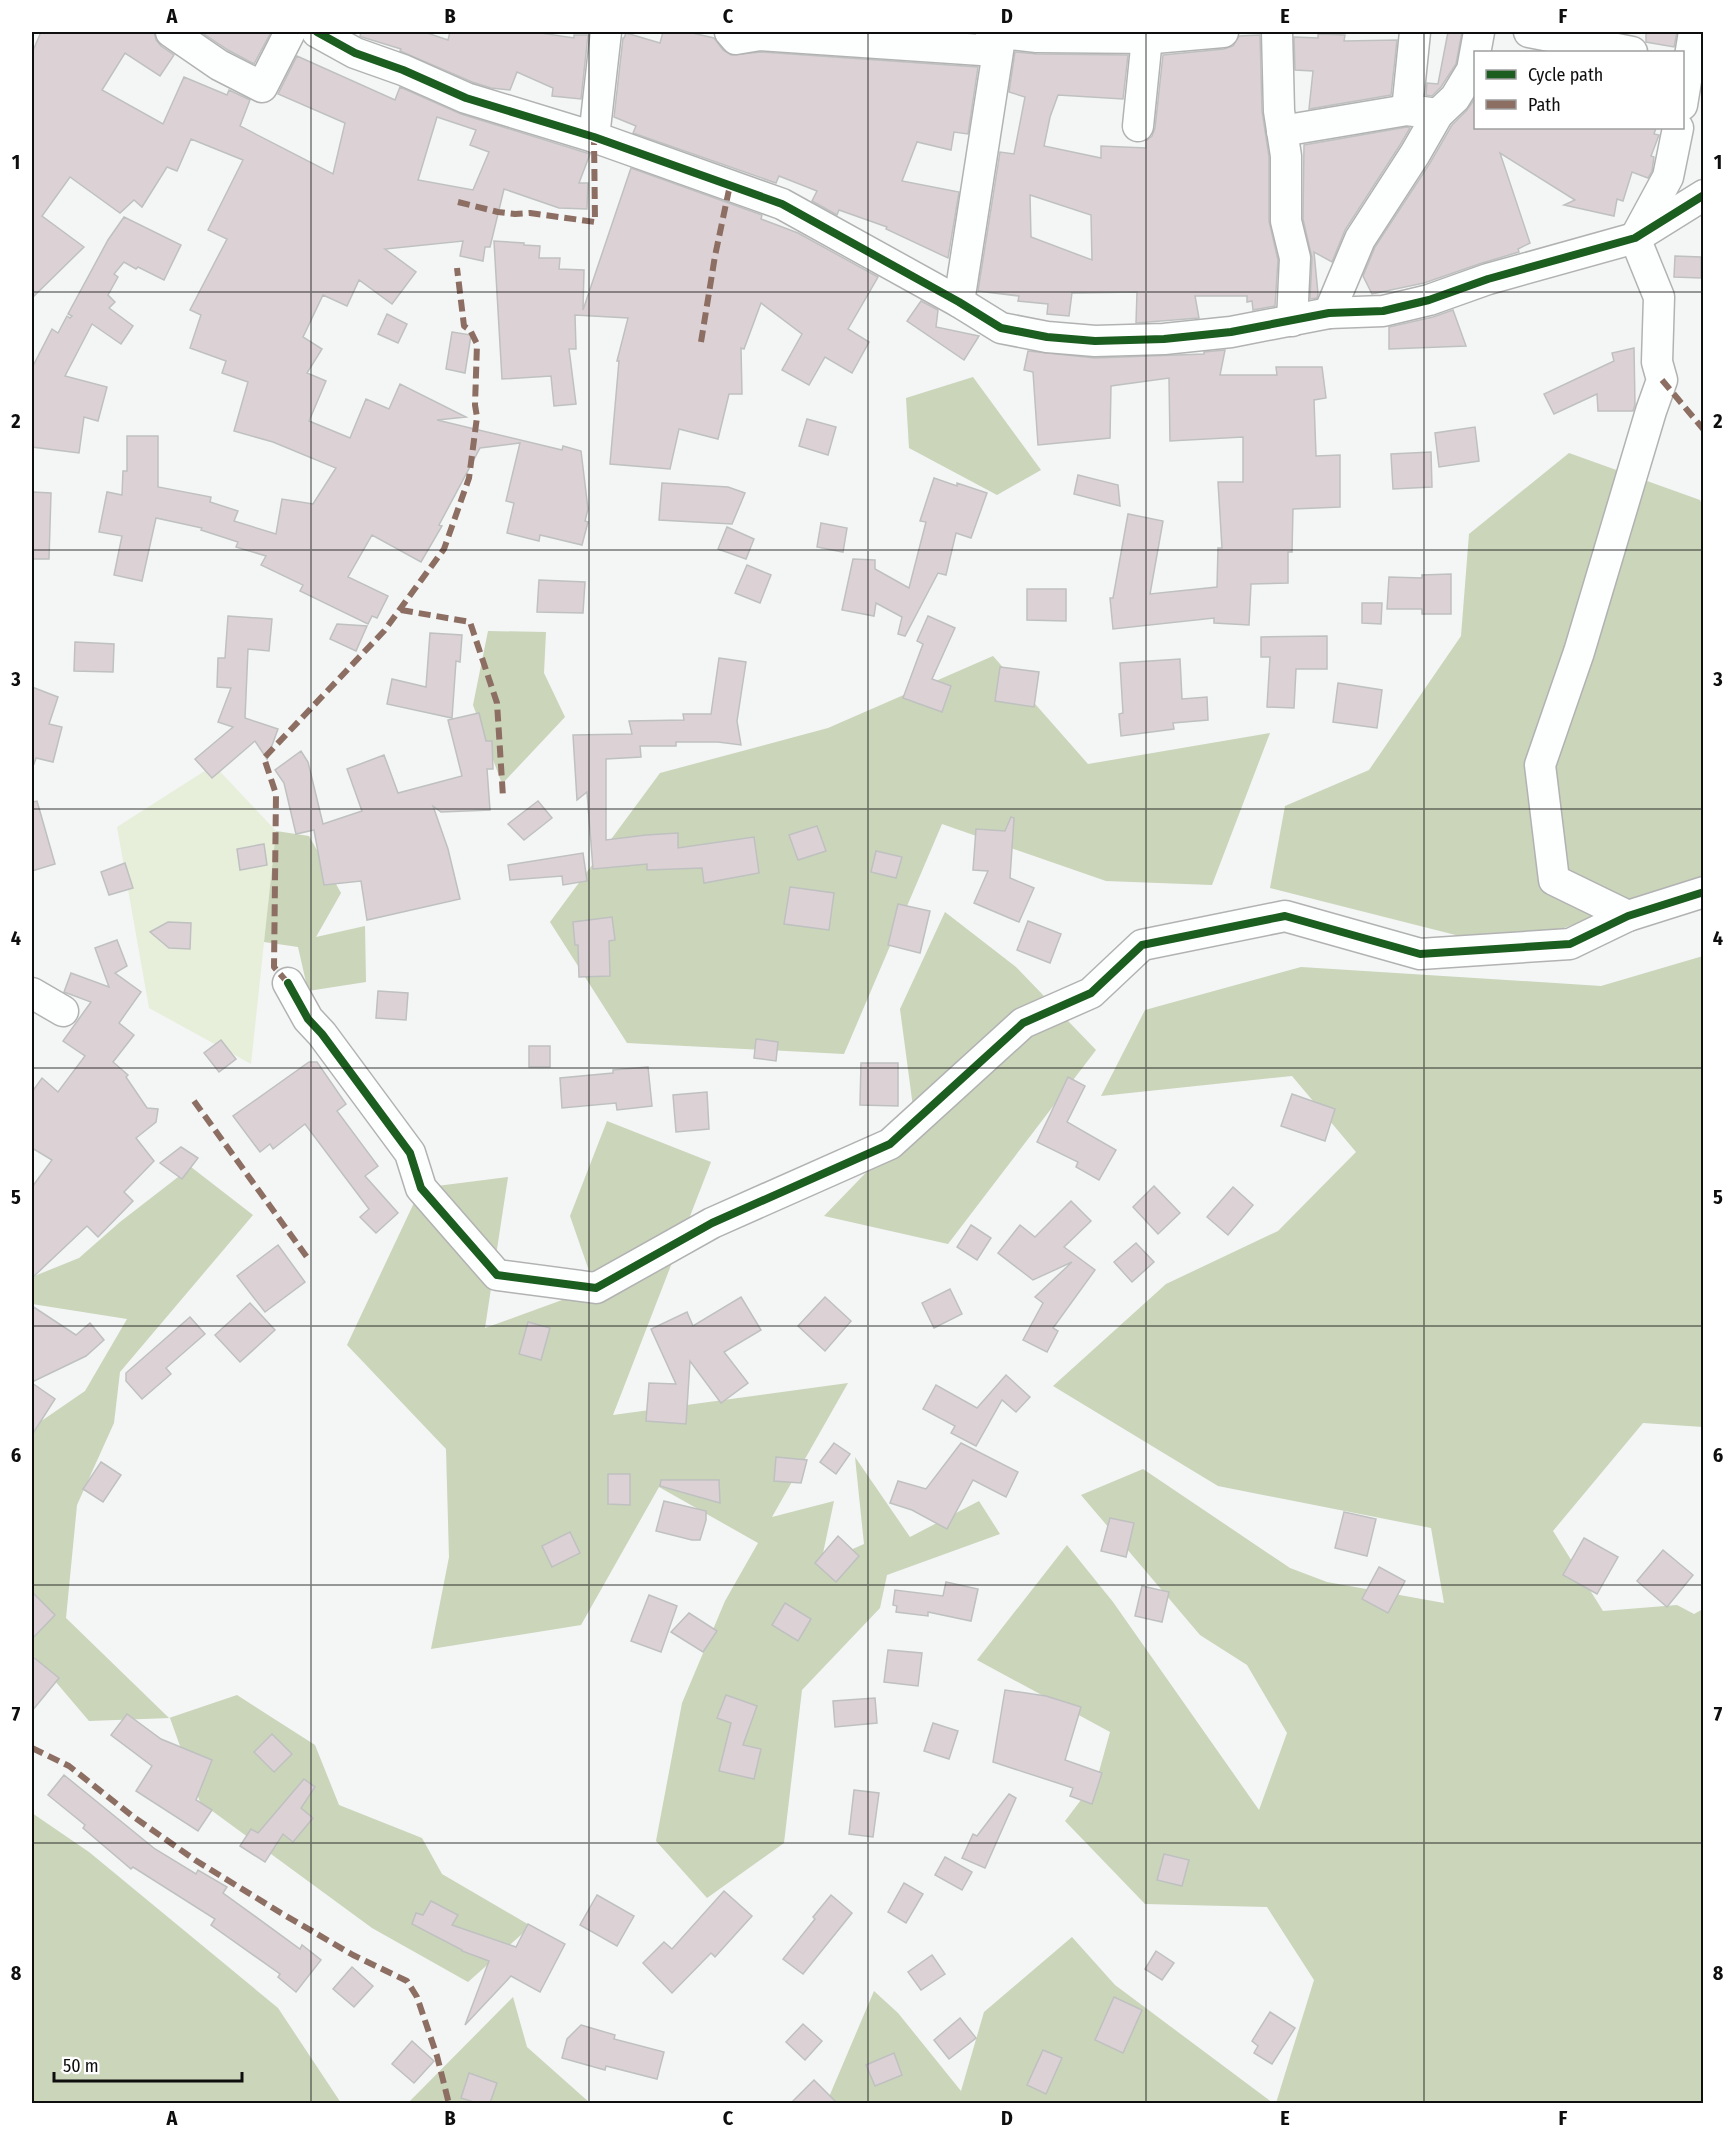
<svg xmlns="http://www.w3.org/2000/svg" width="1735" height="2135" viewBox="0 0 1735 2135" font-family="'Fira Sans Condensed',sans-serif">
<style>
.green{fill:#e7efdb}
.forest{fill:#cad5ba}
.building{fill:#dcd2d6;stroke:#bfc0c0;stroke-width:1.5;fill-rule:evenodd}
.lines{fill:none;stroke-linecap:round;stroke-linejoin:round}
.minor-casing{stroke:#b2b2b3;stroke-width:33}
.minor{stroke:#fdfefe;stroke-width:30}
.quiet{stroke:#8d6e63;stroke-width:6;stroke-dasharray:12 6;stroke-linecap:butt}
.cycleway-casing{stroke:#fff;stroke-width:11}
.cycleway{stroke:#1b5e20;stroke-width:8}
.grid{fill:none;stroke:#0e0e0f;stroke-width:1.5;stroke-opacity:0.55}
.neatline{fill:none;stroke:#0e0e0f;stroke-width:2}
.grid-label{font-size:20px;text-anchor:middle;font-weight:bold;fill:#0e0e0f}
</style>
<rect width="100%" height="100%" fill="#f4f5f5"/>
<path class="green" d="M214,765L276,831L251,1064L149,1008L117,827Z"/>
<g class="forest">
<path d="M973,377L1041,470L997,495L909,448L906,398Z"/>
<path d="M1569,453L1700,500L1704,508L1703,879L1507,948L1270,888L1285,806L1369,770L1461,636L1469,534Z"/>
<path d="M488,631L546,632L544,673L565,717L502,784L473,705Z"/>
<path d="M993,656L1088,764L1270,733L1212,885L1106,881L942,824L844,1054L627,1043L550,922L660,773L828,728Z"/>
<path d="M276,831L309,836L341,893L316,937L365,926L366,982L308,991L298,947L264,942Z"/>
<path d="M945,912L1016,967L1096,1050L948,1244L824,1216L915,1122L900,1009Z"/>
<path d="M1703,956V1427L1643,1423L1553,1531L1603,1611L1677,1605L1694,1614L1703,1609V2103H1276L1314,1980L1267,1907L1145,1904L1065,1821L1097,1779L1110,1732L977,1660L1067,1545L1113,1602L1259,1810L1287,1733L1247,1665L1200,1635L1081,1495L1143,1469L1290,1568L1327,1582L1444,1603L1431,1528L1218,1486L1053,1386L1166,1284L1278,1231L1356,1152L1292,1076L1101,1096L1145,1010L1301,967L1601,986Z"/>
<path d="M607,1121L711,1162L613,1415L848,1383L772,1517L834,1501L821,1563L864,1544L855,1457L910,1537L979,1501L1000,1534L887,1575L880,1608L802,1690L784,1843L707,1898L656,1841L682,1703L725,1601L758,1543L659,1487L581,1625L431,1649L449,1557L446,1449L347,1345L421,1188L508,1177L485,1328L595,1288L570,1216Z"/>
<path d="M191,1167L253,1215L120,1372L114,1423L77,1505L66,1618L169,1718L237,1695L315,1745L339,1805L422,1838L442,1874L531,1926L468,1982L372,1928L200,1802L170,1718L89,1721L32,1654V1423L37,1424L85,1391L127,1319L32,1304V1277L79,1258L120,1222Z"/>
<path d="M32,1813L89,1852L278,2008L341,2103H32Z"/>
<path d="M1072,1937L1115,1985L1273,2103L826,2104L874,1991L898,2013L961,2091L984,2012Z"/>
<path d="M513,1997L527,2047L590,2103L407,2104Z"/>
</g>
<g class="building">
<path d="M41,32H154L156,40L161,46L174,55L160,76L125,53L102,90L163,124L184,77L227,95L229,90L250,100L240,126L333,174L345,123L278,94L297,56L395,100L400,87L461,114L590,154L579,183H588L587,209L559,208L504,189L490,247H485L483,261L460,256L463,241L385,249L416,272L392,304L359,280L347,306L323,295L303,337L322,349L307,373L326,381L309,421L350,438L366,399L389,409L400,384L466,417L437,420L562,450L563,446L581,451L588,509L585,521L588,522L582,545L540,535L539,541L507,533L514,503L506,501L520,443L480,448L439,525L442,526L421,562L372,535L348,577L388,596L377,618L372,616L368,624L300,591L303,585L261,565L266,556L236,547L238,542L201,530L202,528L156,518L142,581L114,575L122,536L99,532L107,492L122,495L123,471H127V436H158V487L211,497L210,502L238,511L234,521L276,534L282,499L313,504L336,468L273,442L234,431L248,382L222,373L226,361L190,348L201,315L190,310L227,239L208,230L243,160L191,139L177,171L167,167L142,207L134,200L120,213L70,177L42,216L84,247L32,298V53ZM437,117L476,130L470,145L489,152L473,190L418,180Z"/>
<path d="M201,32H271L254,64L228,50Z"/>
<path d="M361,32H424L448,40L450,32H534L574,38V35H588L581,99L552,96L553,88L517,72L510,90L491,88L472,82L400,51L401,49L362,37L360,36Z"/>
<path d="M663,32H688L714,38L723,50L731,55L761,52L978,67L968,134L954,132L951,150L917,142L902,181L959,192L948,258L886,229L887,227L839,210L837,215L812,201L817,191L779,176L776,183L633,133L636,126L614,117L623,38H624L626,33L660,43Z"/>
<path d="M1448,32H1462L1456,64L1441,87L1432,96L1426,95L1427,83L1438,84Z"/>
<path d="M1646,32H1677L1674,47L1646,42Z"/>
<path d="M1318,34L1345,35L1344,41L1397,40L1391,95L1309,109L1313,71L1295,70L1294,37L1318,38Z"/>
<path d="M1260,35L1262,111L1269,157V221L1278,260L1275,306L1253,310L1252,301L1247,302V296H1195L1199,318L1136,323L1137,292L1072,293L1069,316L1047,314L1048,304L1018,301L1019,296L978,291L1000,152L1014,154L1025,97L1009,92L1015,52L1037,54L1128,55L1123,99L1058,95L1050,117L1044,146L1101,158V146L1146,148V141L1152,136L1155,128L1163,55L1224,49L1233,46L1239,36ZM1030,195L1091,215L1092,260L1031,237Z"/>
<path d="M1476,97V128H1656L1654,134L1659,135L1651,156L1654,157L1652,171L1648,178L1632,172L1623,201L1617,199L1614,216L1564,205L1575,200L1500,153L1530,243L1518,249L1519,252L1482,263L1424,283L1372,294L1363,276L1375,247L1430,163L1452,125L1467,110Z"/>
<path d="M1407,127L1410,128L1400,145L1345,230L1332,262L1314,252L1318,294L1317,298L1310,299L1312,258L1303,219L1304,145Z"/>
<path d="M631,168L762,215L761,219L798,233L878,277L848,329L869,342L852,373L825,357L809,385L782,370L802,334L761,303L744,349L741,348L742,394H729L718,439L679,429L670,469L610,464L619,361H617L628,318L575,315L576,349H569L576,404L554,406L551,376L502,379L494,241L524,243V245L540,246L539,258H560L559,269L584,270L583,310Z"/>
<path d="M124,217L181,245L164,280L138,267L136,269L124,262L114,274L118,277L108,295L115,302L109,308L133,326L121,344L92,324L65,376L107,387L98,421L84,417L79,453L32,447V368L52,329L58,333L67,316L70,318L72,316L68,314L108,240Z"/>
<path d="M1675,256L1701,257V278L1674,277Z"/>
<path d="M921,301L938,310L936,327L979,336L964,360L907,321Z"/>
<path d="M1453,310L1466,346L1389,349V327L1433,317Z"/>
<path d="M387,314L407,324L398,343L378,334Z"/>
<path d="M452,332L471,335L465,373L446,369Z"/>
<path d="M1634,348L1635,405L1633,411H1598L1597,394L1554,414L1544,394L1614,361L1612,353Z"/>
<path d="M1225,350L1220,375H1277L1276,367H1322L1326,398L1314,400L1316,456L1340,455V507L1293,509L1292,552H1288V583L1251,584L1249,625L1214,623V618L1113,629L1110,598H1113L1128,514L1163,521L1150,594L1217,587L1218,548H1222L1218,482H1243V437L1170,441L1169,378L1111,386L1110,438L1038,445L1033,372L1024,370L1028,351L1095,358L1204,354V352Z"/>
<path d="M807,419L836,427L828,455L799,446Z"/>
<path d="M1475,427L1479,461L1439,467L1435,433Z"/>
<path d="M1431,452L1432,487L1393,489L1391,454Z"/>
<path d="M1078,475L1118,485L1120,506L1074,494Z"/>
<path d="M934,478L957,486V483L987,493L971,538L956,533L946,575L938,573L905,636L898,634L902,617L876,603L874,616L842,610L853,559L875,560V569L909,588L926,522L920,521Z"/>
<path d="M662,483L728,487L745,493L732,524L659,520Z"/>
<path d="M32,492L51,493L49,559H32Z"/>
<path d="M821,523L847,528L843,552L817,547Z"/>
<path d="M727,527L754,539L746,559L718,549Z"/>
<path d="M747,565L771,575L760,603L735,593Z"/>
<path d="M1451,574V614H1422V609H1387L1389,577L1422,578V575Z"/>
<path d="M539,580L585,582L583,613L537,612Z"/>
<path d="M1027,589H1066V621L1027,620Z"/>
<path d="M1362,603H1382L1381,624L1362,623Z"/>
<path d="M228,616L272,619L269,651L248,649L245,718L278,729L267,759L255,741L212,778L195,759L233,727L218,722L231,688L217,687L218,658H225Z"/>
<path d="M928,616L955,628L932,679L951,686L942,712L903,698L923,644L917,641Z"/>
<path d="M337,624L367,626L356,651L330,639Z"/>
<path d="M430,633L462,635L460,662L456,661L452,718L387,704L392,679L426,687Z"/>
<path d="M1327,636V669H1296L1294,708L1267,707L1270,657H1261V637Z"/>
<path d="M75,642L114,644L113,672L74,671Z"/>
<path d="M719,658L746,662L737,721L741,745L718,742H676V746H640L641,757L606,759V840L646,835L678,833V848L754,837L759,873L704,883L702,868L647,870V864L593,869L587,792L577,800L573,735L632,734L629,721L684,720L683,714H711Z"/>
<path d="M1180,659L1182,699L1207,697L1208,720L1173,723L1174,729L1121,736L1119,714L1123,713L1120,663Z"/>
<path d="M1000,667L1039,672L1034,707L995,701Z"/>
<path d="M1338,683L1382,690L1377,728L1333,722Z"/>
<path d="M32,687L58,697L49,724L62,727L53,762L36,758L34,764L32,763Z"/>
<path d="M479,713L486,741H492L493,769H487L490,810L441,812L433,806L448,849L460,899L367,920L361,881L324,885L314,830L296,834L284,783L275,770L301,751L308,762L323,824L362,811L347,769L384,755L398,793L462,776L448,720Z"/>
<path d="M37,801L55,864L32,871V802Z"/>
<path d="M538,801L552,818L524,840L508,824Z"/>
<path d="M1011,817L1014,818L1010,878L1034,888L1019,922L974,903L988,871L973,870L976,829L1005,831Z"/>
<path d="M817,826L826,851L798,860L789,835Z"/>
<path d="M264,844L267,865L240,870L237,849Z"/>
<path d="M876,851L902,857L896,878L871,872Z"/>
<path d="M583,853L587,881L563,885L562,876L510,880L508,865Z"/>
<path d="M125,863L133,888L109,895L101,872Z"/>
<path d="M790,887L834,893L829,930L784,924Z"/>
<path d="M898,904L930,911L920,953L888,945Z"/>
<path d="M612,917L615,940L609,941L610,976L579,977L578,945H575L573,922Z"/>
<path d="M1028,921L1061,934L1050,963L1017,950Z"/>
<path d="M168,922L191,923L190,949L169,948L150,932Z"/>
<path d="M117,940L127,966L115,973L141,992L119,1023L134,1035L113,1062L128,1075L126,1077L147,1108L158,1109L156,1122L136,1138L154,1161L124,1192L133,1201L98,1237L87,1226L32,1278V1187L52,1160L32,1148V1092L42,1078L58,1092L85,1056L63,1041L91,1002L64,992L71,973L109,987L95,948Z"/>
<path d="M378,991L408,993L406,1020L376,1018Z"/>
<path d="M756,1039L778,1042L776,1061L754,1058Z"/>
<path d="M221,1040L236,1059L219,1072L204,1053Z"/>
<rect x="529" y="1046" width="21" height="21"/>
<path d="M309,1062H317L346,1104L337,1111L378,1166L365,1176L398,1213L376,1233L360,1217L369,1209L305,1124L273,1149L270,1144L260,1152L233,1116Z"/>
<path d="M861,1063H898V1106L860,1105Z"/>
<path d="M648,1067L652,1106L617,1110L616,1103L562,1108L560,1078L613,1073V1070Z"/>
<path d="M1068,1077L1085,1086L1067,1122L1116,1150L1099,1180L1076,1167L1078,1162L1037,1142Z"/>
<path d="M707,1092L709,1129L676,1132L673,1095Z"/>
<path d="M1292,1094L1335,1109L1325,1141L1281,1126Z"/>
<path d="M181,1147L198,1158L182,1179L160,1163Z"/>
<path d="M1154,1186L1180,1213L1158,1234L1133,1207Z"/>
<path d="M1233,1187L1253,1205L1228,1235L1207,1217Z"/>
<path d="M1071,1201L1091,1221L1064,1247L1095,1270L1053,1328L1058,1331L1047,1352L1023,1340L1043,1303L1035,1297L1072,1262L1033,1280L998,1253L1020,1225L1035,1237Z"/>
<path d="M971,1225L991,1238L977,1260L957,1247Z"/>
<path d="M1136,1243L1154,1262L1132,1282L1114,1262Z"/>
<path d="M278,1245L305,1282L265,1312L237,1276Z"/>
<path d="M950,1289L962,1314L934,1328L922,1303Z"/>
<path d="M741,1297L761,1330L724,1352L748,1383L721,1403L690,1361L686,1424L646,1421L649,1383L676,1384L651,1329L687,1312L693,1326Z"/>
<path d="M825,1297L851,1321L825,1351L798,1326Z"/>
<path d="M250,1303L275,1330L240,1362L215,1335Z"/>
<path d="M32,1306L76,1335L90,1323L104,1340L86,1356L32,1382Z"/>
<path d="M190,1317L205,1334L166,1368L171,1374L142,1399L126,1381V1373Z"/>
<path d="M528,1322L550,1328L541,1360L519,1354Z"/>
<path d="M1006,1375L1030,1397L1016,1412L1002,1400L976,1446L951,1433L955,1426L923,1409L936,1385L977,1408Z"/>
<path d="M32,1383L55,1399L32,1435Z"/>
<path d="M834,1443L850,1454L836,1474L820,1462Z"/>
<path d="M961,1443L1018,1472L1006,1497L973,1480L947,1529L912,1510L890,1503L898,1481L926,1489Z"/>
<path d="M776,1457L807,1460L801,1483L774,1481Z"/>
<path d="M101,1462L121,1475L103,1502L83,1489Z"/>
<path d="M608,1474H630V1505L608,1504Z"/>
<path d="M661,1480H719L720,1503L660,1486Z"/>
<path d="M664,1501L706,1511V1520L700,1540H692L656,1531Z"/>
<path d="M1344,1512L1376,1519L1367,1556L1335,1548Z"/>
<path d="M1110,1518L1134,1523L1126,1557L1101,1551Z"/>
<path d="M570,1532L580,1553L552,1567L542,1546Z"/>
<path d="M838,1536L859,1556L836,1582L815,1563Z"/>
<path d="M1584,1538L1618,1557L1597,1594L1563,1575Z"/>
<path d="M1663,1550L1693,1575L1667,1607L1637,1581Z"/>
<path d="M1379,1567L1405,1581L1388,1613L1362,1599Z"/>
<path d="M946,1582L978,1589L971,1621L928,1612V1616L896,1612L897,1606L893,1605L895,1590L943,1596Z"/>
<path d="M1142,1586L1169,1592L1162,1622L1135,1616Z"/>
<path d="M32,1592L55,1615L32,1639Z"/>
<path d="M649,1595L677,1606L661,1652L631,1641Z"/>
<path d="M785,1603L811,1619L798,1641L772,1625Z"/>
<path d="M689,1613L717,1631L703,1652L671,1632Z"/>
<path d="M888,1650L922,1653L918,1686L884,1682Z"/>
<path d="M32,1656L59,1678L32,1711Z"/>
<path d="M1005,1690L1046,1696L1081,1707L1065,1760L1102,1773L1092,1804L1070,1796L1073,1788L993,1762Z"/>
<path d="M726,1695L757,1706L743,1745L761,1749L754,1779L719,1771L731,1723L717,1718Z"/>
<path d="M875,1698L877,1723L835,1727L833,1701Z"/>
<path d="M127,1714L161,1739L212,1760L196,1800L212,1810L198,1831L136,1791L152,1766L111,1735Z"/>
<path d="M933,1723L958,1731L949,1759L924,1751Z"/>
<path d="M272,1734L292,1754L274,1772L254,1752Z"/>
<path d="M64,1775L155,1849L196,1874L198,1870L227,1887L223,1893L300,1949L302,1945L321,1960L296,1992L278,1977L280,1974L211,1925L215,1919L133,1867L131,1869L83,1828L85,1825L48,1795Z"/>
<path d="M304,1779L315,1787L301,1808L313,1818L293,1842L283,1834L265,1862L240,1846L251,1829L258,1833Z"/>
<path d="M854,1790L879,1793L873,1837L849,1834Z"/>
<path d="M1009,1794L1016,1798L985,1868L962,1858L973,1834L977,1836Z"/>
<path d="M1164,1854L1189,1860L1182,1886L1157,1880Z"/>
<path d="M945,1857L972,1872L962,1890L935,1875Z"/>
<path d="M904,1883L923,1894L906,1923L888,1912Z"/>
<path d="M724,1891L752,1916L715,1957L711,1953L672,1993L643,1963L664,1942L672,1949Z"/>
<path d="M597,1895L634,1916L617,1946L580,1925Z"/>
<path d="M831,1895L852,1913L803,1974L783,1959L815,1919L813,1917Z"/>
<path d="M431,1901L458,1915L452,1925L516,1947L528,1924L565,1944L540,1992L511,1976L465,2025L489,1961L462,1951V1950L412,1924L416,1913L423,1915Z"/>
<path d="M1156,1951L1174,1963L1162,1980L1145,1969Z"/>
<path d="M932,1955L945,1974L921,1990L908,1972Z"/>
<path d="M352,1967L373,1986L354,2007L333,1989Z"/>
<path d="M1114,1997L1142,2010L1123,2053L1095,2040Z"/>
<path d="M1270,2012L1295,2028L1272,2064L1254,2053L1258,2046L1252,2041Z"/>
<path d="M960,2018L976,2038L949,2059L934,2040Z"/>
<path d="M803,2024L822,2041L805,2060L786,2042Z"/>
<path d="M581,2025L615,2035L614,2039L664,2052L657,2079L606,2066L605,2070L562,2058L567,2039Z"/>
<path d="M412,2041L434,2061L414,2083L392,2064Z"/>
<path d="M1043,2050L1062,2058L1046,2094L1027,2085Z"/>
<path d="M894,2053L902,2075L875,2086L866,2065Z"/>
<path d="M469,2073L497,2083L490,2103H477L461,2098Z"/>
<path d="M814,2080L837,2103H791Z"/>
</g>
<g class="lines">
<defs>
<g id="minor">
<path d="M171,32L219,65L262,87L290,32"/>
<path d="M317,32L355,53L403,70L466,98L594,137L782,204L959,302L1001,328L1047,337L1095,341L1164,339L1231,332L1329,313L1383,311L1429,300L1488,279L1635,238L1704,195"/>
<path d="M730,32L736,39L760,35L981,50L1001,33L1037,37L1154,38L1223,32"/>
<path d="M1277,32L1279,111L1286,156V221L1295,258L1292,321"/>
<path d="M1529,32L1632,52"/>
<path d="M1682,105L1694,32"/>
<path d="M1407,110L1415,32"/>
<path d="M1138,126L1147,38"/>
<path d="M1282,131L1407,110L1438,114"/>
<path d="M594,137L606,32"/>
<path d="M959,302L1001,32"/>
<path d="M1329,313L1360,239L1415,154L1438,114L1455,98L1472,70L1479,32"/>
<path d="M1628,916L1554,880L1540,765L1579,652L1651,411L1662,380L1657,362L1659,297L1635,238L1668,177L1678,128"/>
<path d="M288,983L308,1019L322,1034L410,1153L421,1188L497,1275L596,1288L712,1223L890,1144L1023,1023L1091,993L1142,945L1285,916L1420,954L1570,944L1628,916L1704,892"/>
<path d="M32,993L63,1011"/>
</g>
</defs>
<use href="#minor" class="minor-casing"/>
<use href="#minor" class="minor"/>
<g class="quiet">
<path d="M458,202L498,212L515,214L530,213L595,222L594,137"/>
<path d="M701,342L715,256L730,185"/>
<path d="M1662,380L1704,430"/>
<path d="M401,610L470,622L497,703L503,797"/>
<path d="M288,983L274,967L276,794L264,758L384,631L444,549L469,478L477,417L475,405L477,344L470,330L464,326L457,268"/>
<path d="M194,1101L309,1260"/>
<path d="M32,1748L69,1766L131,1815L195,1860L281,1913L353,1955L407,1981L417,1997L437,2056L449,2104"/>
</g>
<defs>
<g id="cycleway">
<path d="M317,32L355,53L403,70L466,98L594,137L782,204L959,302L1001,328L1047,337L1095,341L1164,339L1231,332L1329,313L1383,311L1429,300L1488,279L1635,238L1704,195"/>
<path d="M288,983L308,1019L322,1034L410,1153L421,1188L497,1275L596,1288L712,1223L890,1144L1023,1023L1091,993L1142,945L1285,916L1420,954L1570,944L1628,916L1704,892"/>
</g>
</defs>
<use href="#cycleway" class="cycleway-casing"/>
<use href="#cycleway" class="cycleway"/>
</g>
<path class="grid" d="M311,32V2104M589,32V2104M868,32V2104M1146,32V2104M1424,32V2104M32,292H1704M32,550H1704M32,809H1704M32,1068H1704M32,1326H1704M32,1585H1704M32,1843H1704"/>
<rect width="1735" height="2135" fill="none" stroke="#ffffff" stroke-width="66"/>
<rect x="1474" y="51" width="210" height="78" fill="#ffffff" stroke="#9f9f9f" stroke-width="1.5"/>
<rect x="1486" y="70" width="30" height="9" fill="#1b5e20" stroke="#9f9f9f" stroke-width="1.5"/>
<text x="1528" y="81" font-size="18" fill="#0e0e0f">Cycle path</text>
<rect x="1486" y="100" width="30" height="9" fill="#8d6e63" stroke="#9f9f9f" stroke-width="1.5"/>
<text x="1528" y="111" font-size="18" fill="#0e0e0f">Path</text>
<path d="M54 2072v9h188v-9" fill="none" stroke="#0e0e0f" stroke-width="3"/>
<text x="63" y="2072" font-size="18" fill="#0e0e0f" stroke="#ffffff" stroke-width="4.5" paint-order="stroke">50 m</text>
<rect x="33" y="33" width="1669" height="2069" class="neatline"/>
<g class="grid-label">
<text x="172" y="23">A</text>
<text x="450" y="23">B</text>
<text x="728" y="23">C</text>
<text x="1007" y="23">D</text>
<text x="1285" y="23">E</text>
<text x="1563" y="23">F</text>
<text x="16" y="169">1</text>
<text x="1718" y="169">1</text>
<text x="16" y="428">2</text>
<text x="1718" y="428">2</text>
<text x="16" y="686">3</text>
<text x="1718" y="686">3</text>
<text x="16" y="945">4</text>
<text x="1718" y="945">4</text>
<text x="16" y="1204">5</text>
<text x="1718" y="1204">5</text>
<text x="16" y="1462">6</text>
<text x="1718" y="1462">6</text>
<text x="16" y="1721">7</text>
<text x="1718" y="1721">7</text>
<text x="16" y="1980">8</text>
<text x="1718" y="1980">8</text>
<text x="172" y="2125">A</text>
<text x="450" y="2125">B</text>
<text x="728" y="2125">C</text>
<text x="1007" y="2125">D</text>
<text x="1285" y="2125">E</text>
<text x="1563" y="2125">F</text>
</g>
</svg>
